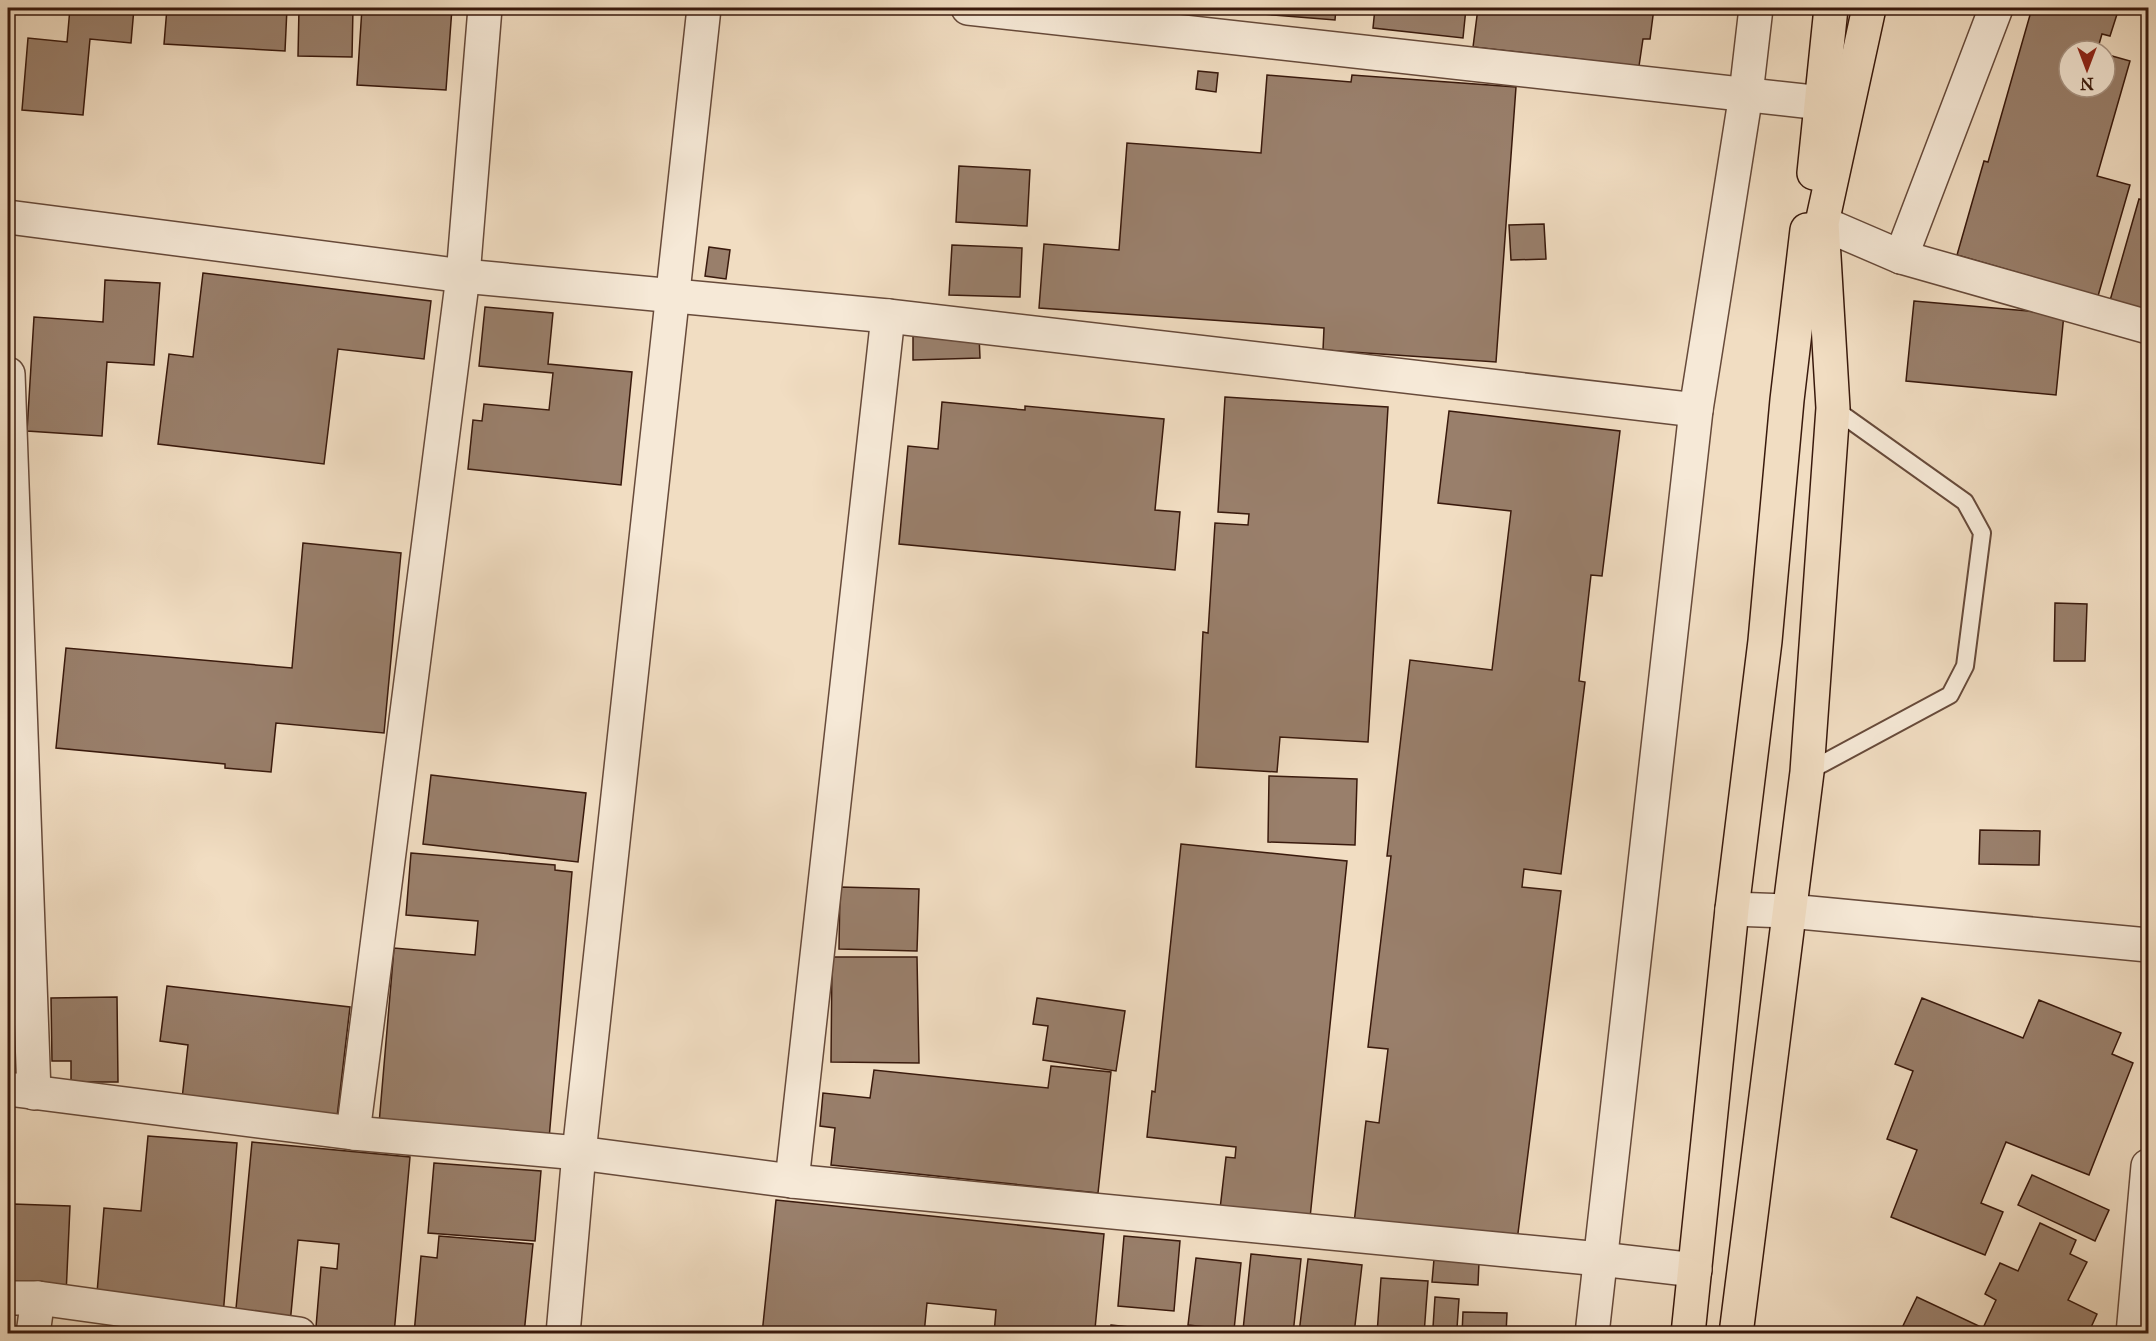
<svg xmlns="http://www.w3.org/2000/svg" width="2156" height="1341" viewBox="0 0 2156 1341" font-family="'IM FELL Great Primer',serif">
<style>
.building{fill:#997f6b;stroke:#39190c;stroke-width:1.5}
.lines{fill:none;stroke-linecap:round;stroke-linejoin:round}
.lane-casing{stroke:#674a3a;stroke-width:20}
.street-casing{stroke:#674a3a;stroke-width:36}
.highway-casing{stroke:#39190c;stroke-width:36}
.lane{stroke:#f6e9d7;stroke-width:16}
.street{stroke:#f6e9d7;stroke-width:33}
.highway{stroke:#f1ddc2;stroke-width:33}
</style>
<rect width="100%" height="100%" fill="#f1ddc2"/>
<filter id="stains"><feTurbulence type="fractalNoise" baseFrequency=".00333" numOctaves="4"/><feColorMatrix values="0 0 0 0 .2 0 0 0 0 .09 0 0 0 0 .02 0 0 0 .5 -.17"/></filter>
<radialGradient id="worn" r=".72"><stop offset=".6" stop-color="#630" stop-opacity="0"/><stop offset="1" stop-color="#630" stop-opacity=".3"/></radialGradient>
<g class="building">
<path d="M70,8H134L131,43L90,39L83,115L22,110L28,38L67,42Z"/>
<path d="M167,8H287L285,51L164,44Z"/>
<path d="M299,8H353L352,57L298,56Z"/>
<path d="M362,8H452L446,90L357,85Z"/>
<path d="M1188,8H1336L1335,20Z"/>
<path d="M1375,8H1466L1463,38L1373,28Z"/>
<path d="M1478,8H1654L1650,39H1643L1639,66L1473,47Z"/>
<path d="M2032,8H2119L2110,36L2102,34L2097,51H2069V87H2105V54L2130,61L2097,176L2130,185L2098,296L1957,255L1984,161L1988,162Z"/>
<path d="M1198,71L1218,73L1216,92L1196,89Z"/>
<path d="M1267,75L1351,82L1352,75L1516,87L1496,362L1323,350L1324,328L1039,308L1044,244L1119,250L1127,143L1261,153Z"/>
<path d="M959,166L1030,170L1027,226L956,222Z"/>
<path d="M2139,199L2148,201V315L2109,304Z"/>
<path d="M1544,224L1546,259L1511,260L1509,225Z"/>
<path d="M952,245L1022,248L1020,297L949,295Z"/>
<path d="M709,247L730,250L726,279L705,276Z"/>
<path d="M203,273L431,301L424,359L338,349L324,464L158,444L169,354L193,357Z"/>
<path d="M105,280L160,283L154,365L107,362L102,436L27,431L34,317L103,322Z"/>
<path d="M1914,301L2064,314L2056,395L1906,381Z"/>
<path d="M485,307L553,313L548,364L632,372L621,485L468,469L473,420L482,421L484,404L549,410L553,373L479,366Z"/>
<path d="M913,335H979L980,358L913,360Z"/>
<path d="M1225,397L1388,407L1368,742L1280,737L1277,772L1196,767L1203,632L1208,633L1215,523L1248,525L1249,514L1218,512Z"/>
<path d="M942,402L1025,410V406L1164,419L1155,510L1180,512L1175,570L899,544L908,446L938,449Z"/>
<path d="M1449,411L1620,431L1602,576L1591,575L1579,681L1585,682L1561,874L1524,869L1522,887L1561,891L1517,1241L1354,1223L1366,1121L1379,1123L1388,1049L1368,1047L1391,856H1387L1410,660L1492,670L1511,511L1438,503Z"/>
<path d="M303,543L401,553L384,733L276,723L271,772L225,768V764L56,748L66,648L292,668Z"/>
<path d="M2055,603L2087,604L2085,661H2054Z"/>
<path d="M431,775L586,793L578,862L423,844Z"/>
<path d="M1269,776L1357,779L1355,845L1268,842Z"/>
<path d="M1980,830L2040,831L2039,865L1979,864Z"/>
<path d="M1181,844L1347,861L1310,1218L1220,1209L1226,1157L1235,1158L1236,1147L1147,1137L1152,1091L1155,1092Z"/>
<path d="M411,853L555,865V870L572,872L549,1139L379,1124L394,948L475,955L478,921L406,915Z"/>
<path d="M840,887L919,889L917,951L839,949Z"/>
<path d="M832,957H917L919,1063L831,1062Z"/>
<path d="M167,986L350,1007L337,1117L182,1099L188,1045L160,1041Z"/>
<path d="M117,997L118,1082H71V1061H52L51,998Z"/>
<path d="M1037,998L1125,1011L1116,1071L1043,1060L1048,1026L1033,1024Z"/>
<path d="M1922,998L2023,1038L2039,1000L2121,1033L2112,1054L2133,1063L2089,1175L2006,1142L1981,1203L2003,1212L1985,1255L1891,1217L1917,1150L1887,1139L1913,1071L1895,1064Z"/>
<path d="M1051,1066L1111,1072L1098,1193L831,1165L835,1128L820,1126L823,1093L870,1098L874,1070L1048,1088Z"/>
<path d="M148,1136L237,1143L223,1316L96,1305L104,1208L141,1211Z"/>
<path d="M252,1142L410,1157L394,1334L316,1327L321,1267L337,1269L339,1244L298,1240L290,1324L235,1319Z"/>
<path d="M434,1163L541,1171L535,1241L428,1233Z"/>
<path d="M2032,1175L2109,1210L2095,1241L2018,1205Z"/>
<path d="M776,1200L1104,1234L1095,1329H1090V1334H994L996,1310L927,1303L924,1334H762Z"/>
<path d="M13,1204L70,1206L66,1295L9,1292Z"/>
<path d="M2040,1223L2076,1240L2070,1254L2087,1262L2068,1300L2097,1314L2088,1334H1899L1917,1297L1983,1328L1996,1300L1985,1294L2000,1263L2018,1271Z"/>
<path d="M439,1236L533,1244L524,1334H414L421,1256L437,1258Z"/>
<path d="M1124,1236L1180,1241L1174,1311L1118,1306Z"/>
<path d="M1251,1254L1301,1259L1293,1334L1243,1330Z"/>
<path d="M1196,1258L1241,1263L1234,1330L1188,1325Z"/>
<path d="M1308,1259L1362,1265L1354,1334L1299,1333Z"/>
<path d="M1434,1259L1479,1262L1478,1285L1432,1282Z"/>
<path d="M1381,1278L1428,1281L1424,1334H1377Z"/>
<path d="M1435,1297L1459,1299L1457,1328L1433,1327Z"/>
<path d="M1463,1312L1507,1313L1506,1334H1462Z"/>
<path d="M1111,1325L1166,1331L1165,1334H1110Z"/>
</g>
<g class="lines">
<defs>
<path id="lane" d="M1807,772L1950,695L1965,666L1982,533L1965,502L1833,408"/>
<g id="street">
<path d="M968,8L1822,103"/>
<path d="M8,217L463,276L888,316L1696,410"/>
<path d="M1822,223L1901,257L2148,327"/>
<path d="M1901,257L1996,8"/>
<path d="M8,374L34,1093"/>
<path d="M1732,909L1789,911L2148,945"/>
<path d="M8,1089L353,1133L579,1153L792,1181L1600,1259L1695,1270"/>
<path d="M353,1133L463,276L485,8"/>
<path d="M792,1181L888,316"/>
<path d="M8,1298H38L299,1334"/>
<path d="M33,1334L38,1298"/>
<path d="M563,1334L579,1153L704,8"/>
<path d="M1592,1334L1696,410L1746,94L1756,8"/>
<path d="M2133,1334L2148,1166"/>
</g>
<g id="highway">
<path d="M1814,173L1831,8"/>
<path d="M1688,1334L1732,909L1765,641L1787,400L1807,230"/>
<path d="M1736,1334L1807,772L1833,408L1822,223L1869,8"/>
</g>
</defs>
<use href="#lane" class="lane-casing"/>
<use href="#street" class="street-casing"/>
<use href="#highway" class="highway-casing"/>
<use href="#lane" class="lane"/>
<use href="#street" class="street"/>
<use href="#highway" class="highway"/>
</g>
<rect width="2156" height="1341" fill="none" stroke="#f1ddc2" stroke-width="30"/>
<rect x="9" y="9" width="2138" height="1323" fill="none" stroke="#39190c" stroke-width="3"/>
<rect x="15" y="15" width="2126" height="1311" fill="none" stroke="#39190c" stroke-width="1.5"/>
<g transform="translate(2087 69) rotate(180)"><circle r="28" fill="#f6e9d7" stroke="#aa9686" stroke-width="1.5"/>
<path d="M0-4.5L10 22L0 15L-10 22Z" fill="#8f2418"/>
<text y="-9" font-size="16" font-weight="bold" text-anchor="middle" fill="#39190c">N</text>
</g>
<rect width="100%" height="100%" filter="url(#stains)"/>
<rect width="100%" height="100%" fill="url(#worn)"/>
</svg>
